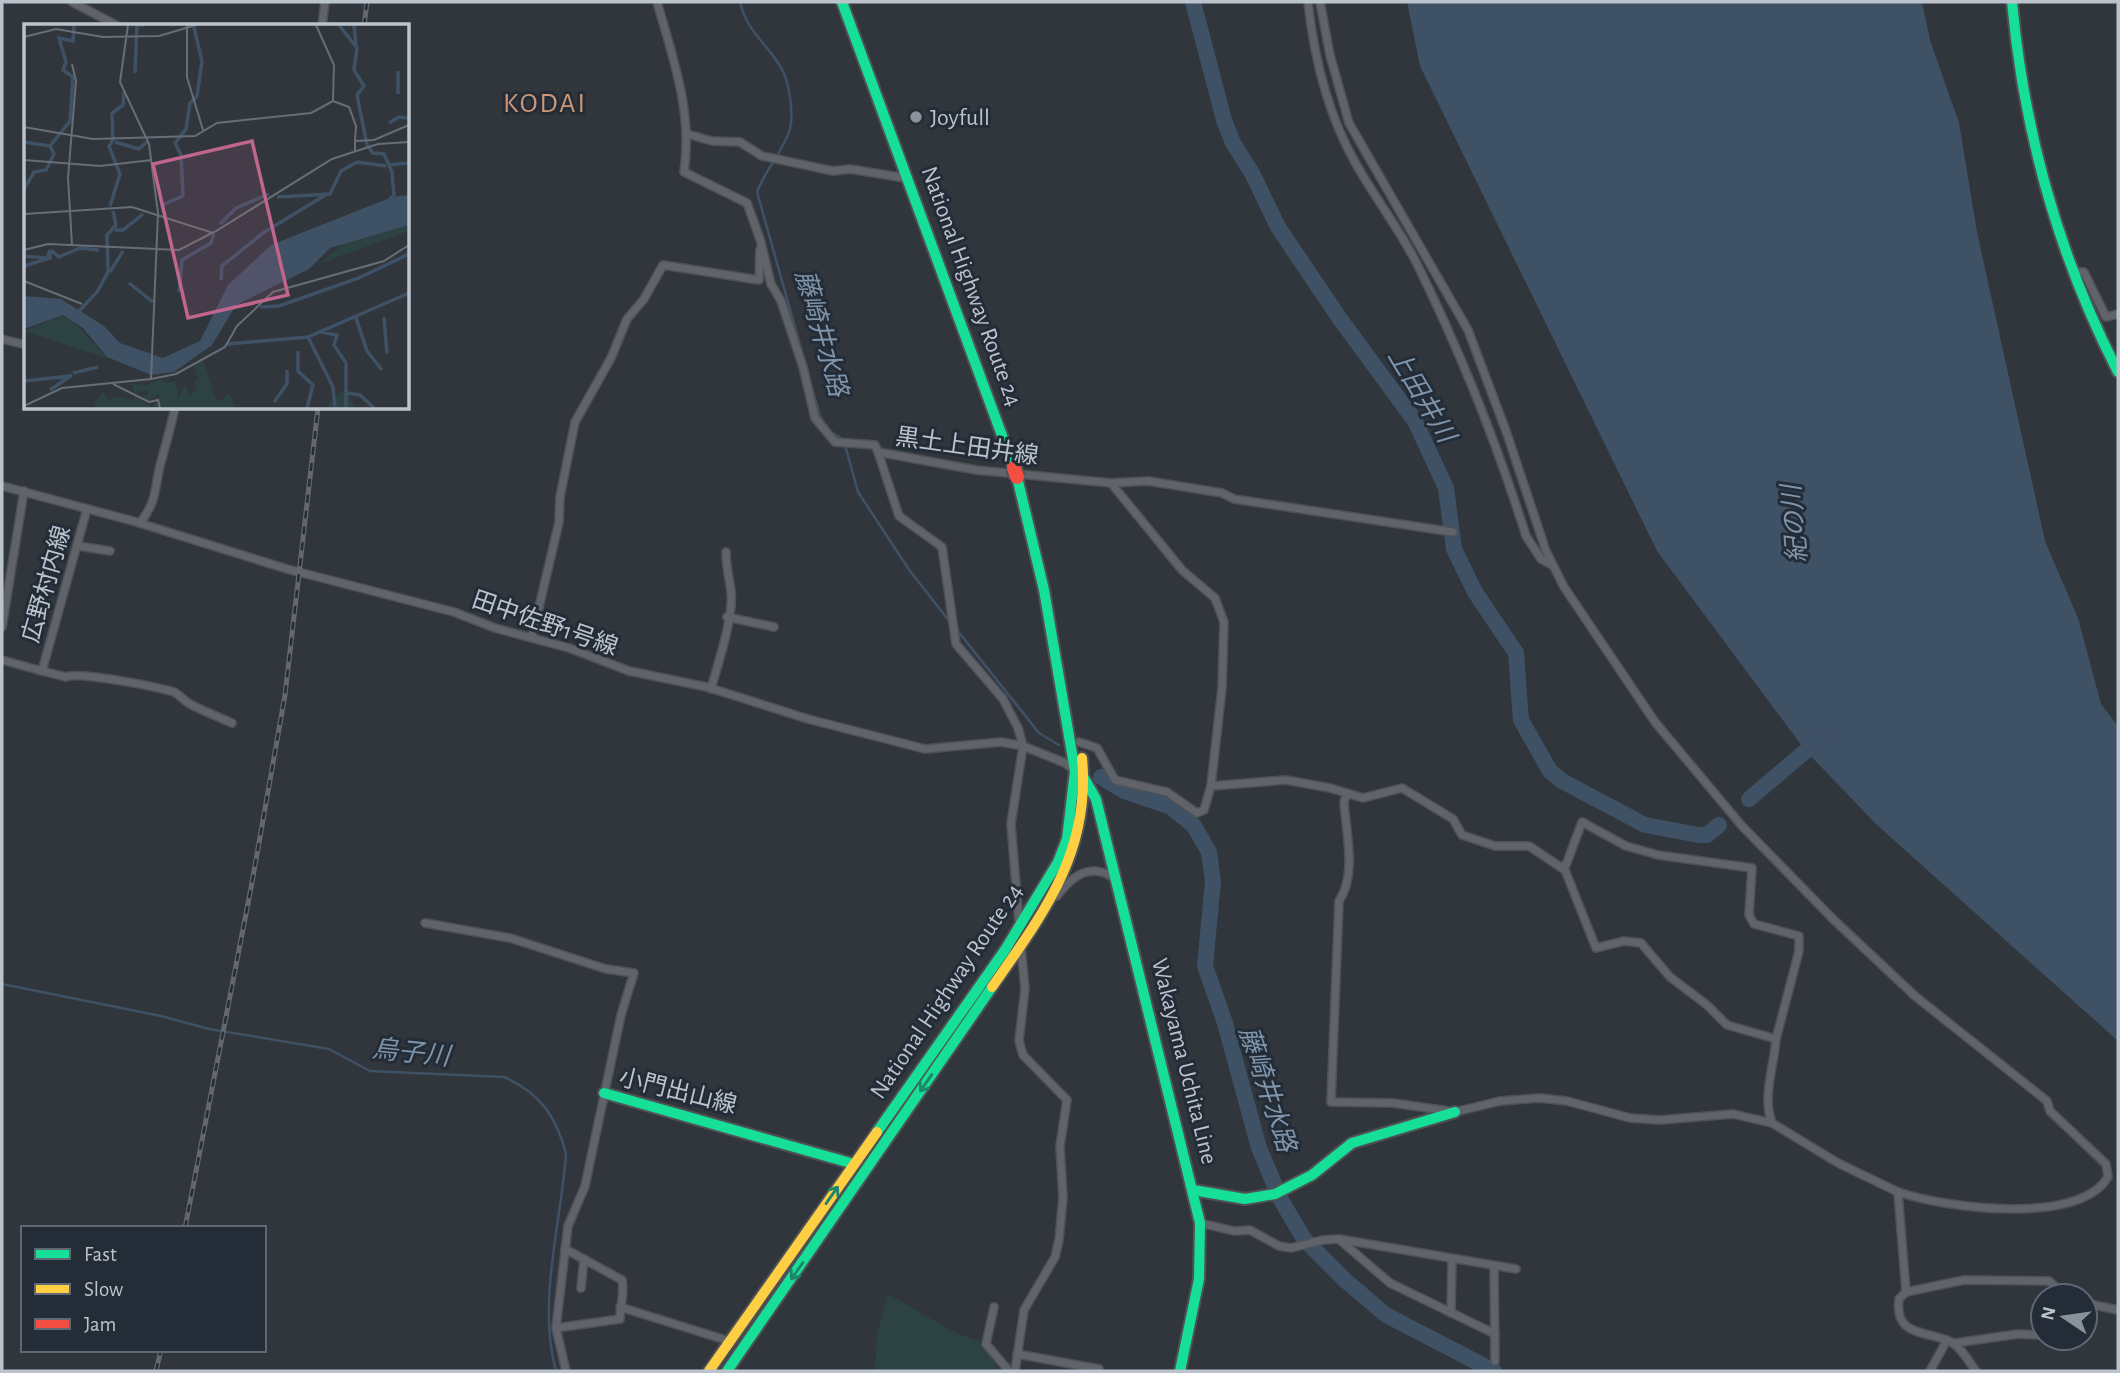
<svg xmlns="http://www.w3.org/2000/svg" width="2120" height="1373" viewBox="0 0 2120 1373" font-family="'Alegreya Sans','Noto Sans JP',sans-serif">
<style>
.green{fill:#2d4243}
.water{fill:#3f5165}
.lines{fill:none;stroke-linecap:round;stroke-linejoin:round}
.stream{stroke:#3f5165;stroke-width:2.5}
.river{stroke:#3f5165;stroke-width:16}
.street-casing{stroke:#4e5257;stroke-width:10}
.fast-casing{stroke:#4e5257;stroke-width:14}
.slow-casing{stroke:#4e5257;stroke-width:14}
.street{stroke:#60646a;stroke-width:7}
.fast{stroke:#16e098;stroke-width:10}
.slow{stroke:#ffcf43;stroke-width:10}
.rail-casing{stroke:#64686e;stroke-width:5}
.rail{stroke:#232c37;stroke-width:2.5;stroke-dasharray:8;stroke-linecap:butt}
.jam-bridge-casing{stroke:#4d5258;stroke-width:18;stroke-linecap:butt}
.jam-bridge{stroke:#f24e42;stroke-width:14}
.oneway{stroke:#1c8668}
.poi-dot{fill:#8a929a;stroke:#232c37;stroke-width:2.5}
.labels{text-anchor:middle;stroke-width:6;stroke-linejoin:round;paint-order:stroke}
.poi-label{font-size:24px;fill:#bbc3cc;stroke:#232c37;text-anchor:start}
.street-label{font-size:24px;fill:#bbc3cc;stroke:#232c37}
.water-label{font-size:26px;font-style:italic;fill:#7f95ab;stroke:#232c37}
.quarter-label{font-size:28px;letter-spacing:2px;fill:#ce9674;stroke:#232c37}
.inset-river{fill:none;stroke:#3f5165;stroke-width:3.5}
.inset-road{fill:none;stroke:#686e76;stroke-width:2}
.view{fill:#bf658e;fill-opacity:0.15;stroke:#bf658e;stroke-width:3.5}
.inset-edge{fill:none;stroke:#bbc3cc;stroke-width:3.5}
</style>
<rect width="100%" height="100%" fill="#30363c"/>
<path class="green" d="M888,1294L956,1333L979,1341L1001,1371H875L877,1333Z"/>
<path class="water" d="M1407,2H1922L1930,40L1959,123L1977,232L2045,541L2078,618L2101,704L2118,726V1041L1876,824L1805,750L1657,551L1420,66Z"/>
<g class="lines">
<g class="stream">
<path d="M740,2C746,30 766,43 780,66C789,79 794,113 790,129C783,152 765,170 757,192L820,416L827,427"/>
<path d="M831,432L841,438L845,445L858,492L910,571L950,622"/>
<path d="M957,630L1039,733L1059,745"/>
<path d="M2,984L161,1016L209,1029L329,1049L370,1071L504,1077C540,1093 557,1117 566,1154C561,1224 537,1303 556,1371"/>
</g>
<g class="river">
<path d="M1193,2L1224,120L1233,143L1252,173L1278,227L1340,319L1415,421L1446,488L1454,549L1475,592L1516,653L1521,720L1550,771L1562,781L1645,825L1699,835H1707L1719,825"/>
<path d="M1101,777L1124,791L1171,807L1194,826L1209,852L1213,881L1205,966L1225,1023L1259,1148L1281,1200L1304,1239L1346,1281L1386,1315L1494,1371"/>
<path d="M1749,799L1821,738"/>
</g>
<defs>
<g id="street">
<path d="M72,2L118,26"/>
<path d="M657,2C673,58 693,113 684,172L747,203L760,239L771,284L781,301L803,367L815,418L835,442L875,445L878,452"/>
<path d="M1308,2C1314,58 1328,115 1356,164C1375,198 1400,230 1417,264C1460,351 1497,444 1526,536L1541,559L1550,564"/>
<path d="M1320,2L1330,55L1349,123L1468,330L1506,431L1546,551L1564,587L1655,722L1742,826L1834,920L1915,996L2047,1101L2050,1111L2106,1164L2108,1177C2079,1226 1945,1208 1898,1192"/>
<path d="M322,26L325,2"/>
<path d="M687,134L712,141L740,142L762,156L833,171L850,169L905,178"/>
<path d="M2073,272H2084L2106,317L2118,314"/>
<path d="M2,339L26,345"/>
<path d="M1111,483L1182,570L1215,598L1224,622L1222,688L1211,786"/>
<path d="M2,486L133,521L287,569L454,612L495,628L569,648L629,671L707,687L808,719L925,749L1001,742L1023,746L1065,763L1073,769"/>
<path d="M140,523C158,500 154,488 161,462C166,444 171,426 175,408"/>
<path d="M78,546L110,551"/>
<path d="M727,617L774,627"/>
<path d="M2,627L24,491"/>
<path d="M532,637L559,522L560,497L575,422L611,358L627,319L644,299L663,265L759,280L760,250"/>
<path d="M2,660L42,671L87,509"/>
<path d="M42,671L66,677C78,671 157,687 174,692C180,695 185,702 192,705C205,712 219,717 232,723"/>
<path d="M711,689C718,663 734,617 731,591C729,577 726,566 726,552"/>
<path d="M1079,742L1097,748L1115,780L1167,792L1197,813L1204,810L1211,786L1286,780L1330,788L1363,798L1402,788L1453,819L1462,835L1495,846H1529L1565,870L1596,948L1624,941L1641,943L1670,977L1707,1005L1727,1025L1776,1039C1774,1067 1762,1096 1772,1123L1838,1163L1898,1192L1906,1292L1899,1299C1894,1338 1927,1330 1951,1342C1961,1347 1969,1362 1976,1371"/>
<path d="M1347,793L1344,802C1346,832 1357,875 1339,901L1331,1102L1393,1103L1455,1112L1500,1101L1539,1098L1567,1101L1630,1118L1660,1120L1733,1114L1772,1123"/>
<path d="M1560,867L1566,865L1582,822L1626,846L1658,855L1752,868L1749,915L1754,924L1799,936V951L1776,1039"/>
<path d="M1057,896C1072,876 1090,862 1114,878"/>
<path d="M1019,921L1011,824L1023,746L1018,728L1003,699L956,644L942,547L899,516L878,452L976,470L1111,483L1148,481L1222,493L1234,499L1453,532"/>
<path d="M425,923L510,938L606,969L634,973L621,1015L585,1186L568,1226L556,1328L566,1371"/>
<path d="M1200,1223L1234,1231L1250,1230L1279,1246L1291,1248L1323,1240L1339,1239L1516,1269"/>
<path d="M1341,1241L1390,1283L1495,1334"/>
<path d="M1494,1266L1495,1361"/>
<path d="M581,1288L584,1259"/>
<path d="M1906,1292L1964,1280L2049,1281L2066,1296"/>
<path d="M2085,1303L2118,1310"/>
<path d="M620,1307L729,1341"/>
<path d="M994,1307L986,1344L1009,1371"/>
<path d="M1451,1313L1452,1259"/>
<path d="M556,1328L620,1319C620,1304 625,1294 622,1280L565,1249"/>
<path d="M1955,1343L2018,1334L2043,1335"/>
<path d="M1017,1354L1099,1369"/>
<path d="M1015,1371L1024,1310L1055,1257L1059,1240L1063,1198L1060,1146L1067,1100L1023,1055L1019,1041L1025,989L1021,947"/>
<path d="M1930,1371L1947,1340"/>
</g>
<g id="fast">
<path d="M842,2L1014,468"/>
<path d="M2012,2C2024,133 2058,255 2118,372"/>
<path d="M1084,778L1096,799L1200,1223L1199,1279L1180,1371"/>
<path d="M604,1093L854,1164"/>
<path d="M877,1132L1005,950L1058,862L1067,839L1075,771L1044,590L1017,477"/>
<path d="M1193,1190L1245,1199L1275,1194L1312,1175L1352,1143L1455,1112"/>
<path d="M727,1371L992,987"/>
</g>
<g id="slow">
<path d="M992,987C1043,914 1091,852 1082,758"/>
<path d="M709,1371L877,1132"/>
</g>
</defs>
<use href="#street" class="street-casing"/>
<use href="#fast" class="fast-casing"/>
<use href="#slow" class="slow-casing"/>
<use href="#street" class="street"/>
<use href="#fast" class="fast"/>
<use href="#slow" class="slow"/>
<defs>
<g id="rail">
<path d="M364,26L367,2"/>
<path d="M185,1228L251,888L285,695L318,408"/>
<path d="M156,1371L161,1350"/>
</g>
</defs>
<use href="#rail" class="rail-casing"/>
<use href="#rail" class="rail"/>
<defs>
<path id="jam-bridge" d="M1014,468L1017,477"/>
</defs>
<use href="#jam-bridge" class="jam-bridge-casing"/>
<use href="#jam-bridge" class="jam-bridge"/>
</g>
<defs><path id="oneway-shaft" d="M-6 0H5M1.5-3L5.5 0L1.5 3" fill="none" stroke-width="1.6" stroke-linecap="round" stroke-linejoin="round" transform="scale(1.75)"/></defs>
<g class="oneway">
<use href="#oneway-shaft" transform="translate(926 1083) rotate(125)"/>
<use href="#oneway-shaft" transform="translate(832 1195) rotate(-55)"/>
<use href="#oneway-shaft" transform="translate(797 1271) rotate(125)"/>
</g>
<circle class="poi-dot" cx="916" cy="117" r="7"/>
<g class="labels">
<g class="poi-label">
<text x="930" y="125">Joyfull</text>
</g>
<g class="street-label">
<text transform="translate(972 286) rotate(70)" y="8">National Highway Route 24</text>
<text transform="translate(967 446) rotate(8)" y="8">黒土上田井線</text>
<text transform="translate(46 584) rotate(-74)" y="8">広野村内線</text>
<text transform="translate(545 623) rotate(19)" y="8">田中佐野1号線</text>
<text transform="translate(946 991) rotate(-56)" y="8">National Highway Route 24</text>
<text transform="translate(1185 1061) rotate(76)" y="8">Wakayama Uchita Line</text>
<text transform="translate(678 1091) rotate(14)" y="8">小門出山線</text>
</g>
<g class="water-label">
<text transform="translate(822 333) rotate(74)" y="9">藤崎井水路</text>
<text transform="translate(1422 395) rotate(59)" y="9">上田井川</text>
<text transform="translate(1794 524) rotate(-95)" y="9">紀の川</text>
<text transform="translate(411 1052) rotate(6)" y="9">烏子川</text>
<text transform="translate(1268 1089) rotate(72)" y="9">藤崎井水路</text>
</g>
<g class="quarter-label">
<text x="545" y="112">KODAI</text>
</g>
</g>
<g transform="translate(24 24)">
<rect width="385" height="385" fill="#30363c"/>
<path d="M385,201V207L295,240L319,220ZM39,292L50,298L83,334L0,307ZM179,335L191,374L197,377L205,369L211,384H73L70,379L79,368L85,376L95,373L110,376L112,372L129,384L137,369L122,377L118,371L123,372L124,365L111,370L108,360L122,361L137,355L141,359L152,357L154,374L161,361L167,373V368L173,367L170,358L175,356L170,341ZM322,366L331,384H303L306,377Z" fill="#2d4243"/>
<path d="M385,171V201L306,224L285,245L212,281L188,321L150,348L127,351L83,333L59,304L39,291L0,305V272L37,275L80,302L96,319L139,334L176,317L204,261L247,221L368,173Z" fill="#3f5165"/>
<path class="inset-river" d="M315,1L333,24L330,46L340,62L333,71L343,121L349,129L360,130L368,148L370,171L366,175M330,1L332,22M111,49L113,1H120M374,70V47M365,99L375,93L385,94M0,118L26,122M91,118L115,125L123,118M364,141L385,139M0,165L10,148L22,146L30,130L26,122L46,97L49,53L39,46L42,38L35,14L49,17L50,1M253,173L306,170L317,147L333,138L362,142M86,182L96,150L85,122L89,116L88,89L99,81L100,68M136,182L159,172L157,131L151,119L162,105L166,79L173,72L178,37L170,3M196,200L212,184L245,170M91,206H99L119,190M27,226L35,233L56,224L75,226M0,232L23,234L26,226M0,242L26,234L27,227M86,248L99,227M197,256L198,242L239,209L303,170M105,259L129,278M155,268L158,236L187,219L190,210M236,283L255,282L335,254L385,230M55,287L73,268L84,248L83,211L92,201L89,187M331,291L343,327L358,346M360,293L363,330M297,308L313,311L310,321L322,339V384M284,313L309,363L311,384M203,320L284,313L385,269M274,327V347L289,361L283,384M49,349L74,343M0,357L46,352M26,366L48,351M324,369L336,371L350,384M250,378L263,360V346"/>
<path class="inset-road" d="M104,1L96,58L125,120L134,189M163,1V53L179,106M292,1L310,41L309,77L325,83L332,102L331,117M0,13L32,5L79,13L135,12L172,1M48,40L52,57L44,154L48,221M0,103L69,115L171,112L193,99L287,89L309,77M331,127V117L350,116L385,101M0,136L76,142L128,136M0,190L108,183L189,209L308,135L354,120L385,118M0,226L24,220L155,226L190,208M0,257L58,280M127,355L152,350L201,323L213,302L249,268L360,237L385,221M89,360L125,378L134,376L136,384M0,382L38,364L127,355L134,189"/>
<path class="view" d="M228,117L264,271L164,294L129,140Z"/>
<rect width="385" height="385" class="inset-edge"/>
</g>
<rect width="2120" height="1373" fill="none" stroke="#bbc3cc" stroke-width="7"/>
<rect x="21" y="1226" width="245" height="126" fill="#232c37" stroke="#606873" stroke-width="2"/>
<rect x="35" y="1249" width="35" height="10" fill="#16e098" stroke="#606873" stroke-width="2"/>
<text x="84" y="1261" font-size="21" fill="#bbc3cc">Fast</text>
<rect x="35" y="1284" width="35" height="10" fill="#ffcf43" stroke="#606873" stroke-width="2"/>
<text x="84" y="1296" font-size="21" fill="#bbc3cc">Slow</text>
<rect x="35" y="1319" width="35" height="10" fill="#f24e42" stroke="#606873" stroke-width="2"/>
<text x="84" y="1331" font-size="21" fill="#bbc3cc">Jam</text>
<g transform="translate(2064 1317) rotate(283)"><circle r="33" fill="#232c37" stroke="#606873" stroke-width="2"/>
<path d="M0-5L12 26L0 18L-12 26Z" fill="#8a929a"/>
<text y="-10" font-size="19" font-weight="bold" text-anchor="middle" fill="#bbc3cc">N</text>
</g>
</svg>
